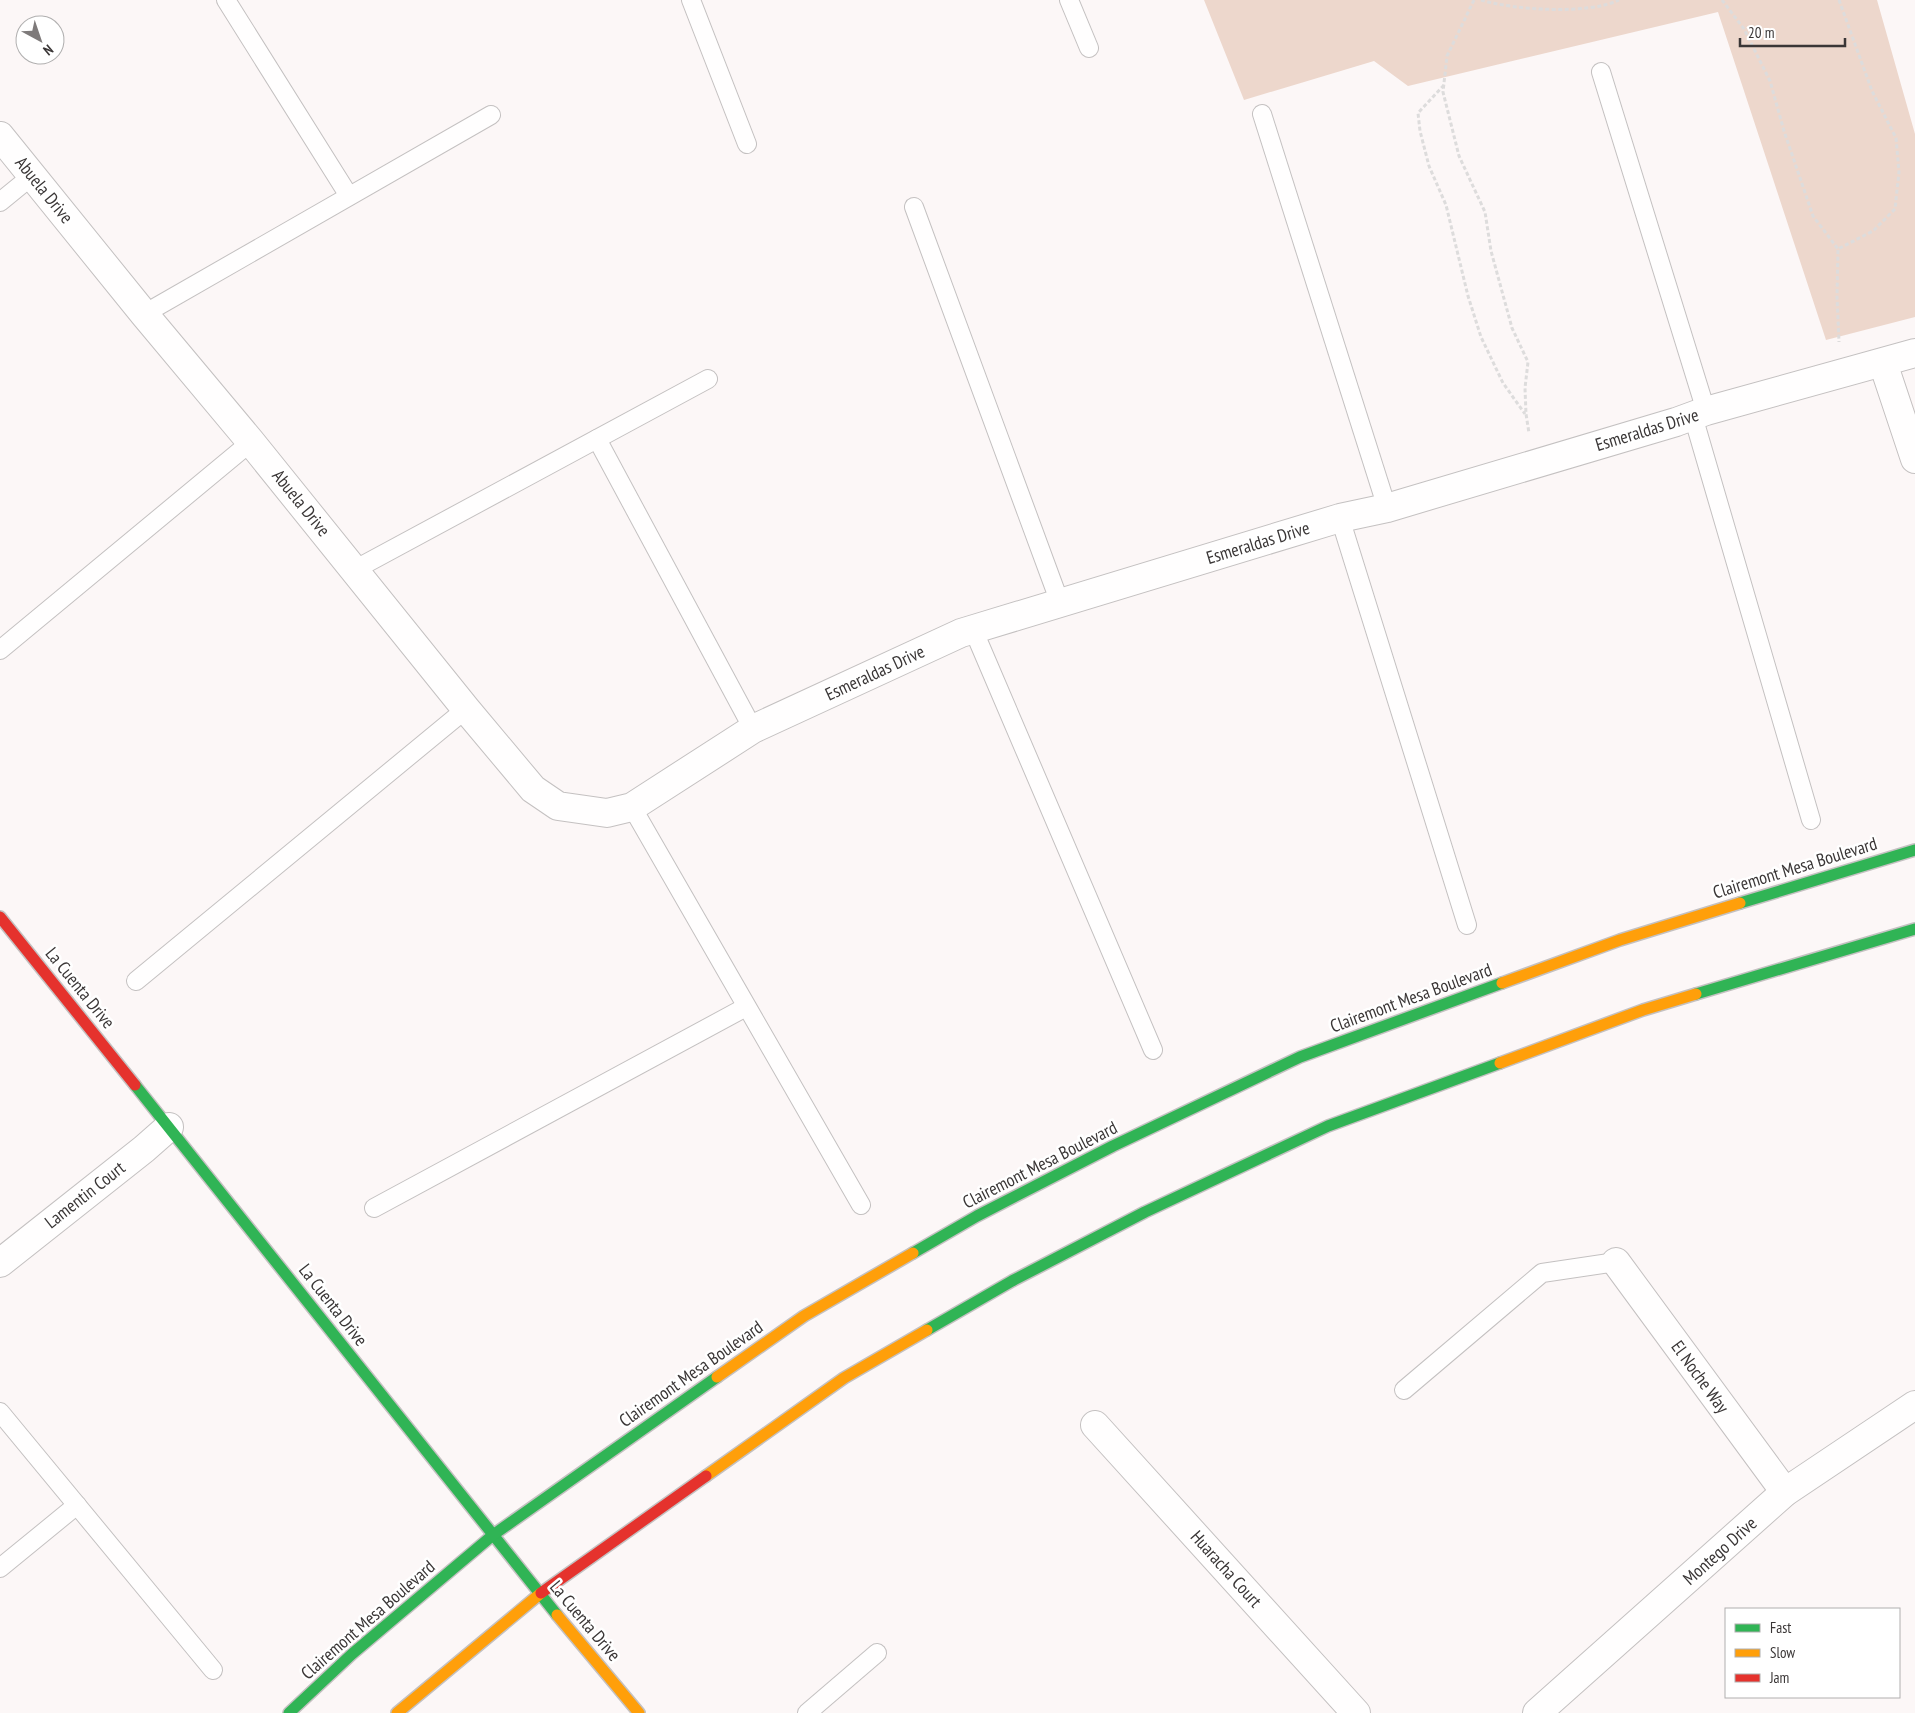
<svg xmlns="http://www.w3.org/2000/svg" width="1915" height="1713" viewBox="0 0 1915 1713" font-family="'PT Sans Narrow',sans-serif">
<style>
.green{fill:#edd7cc}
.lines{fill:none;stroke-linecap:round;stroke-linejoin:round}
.lane-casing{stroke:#c4c1c1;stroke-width:20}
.street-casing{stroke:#c4c1c1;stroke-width:30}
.fast-casing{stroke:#c4c1c1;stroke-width:14}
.slow-casing{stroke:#c4c1c1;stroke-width:14}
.jam-casing{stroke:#c4c1c1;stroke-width:14}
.path{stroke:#dddcdc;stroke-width:3;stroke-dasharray:4 2.5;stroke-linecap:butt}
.lane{stroke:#fffefe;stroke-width:18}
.street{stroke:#fffefe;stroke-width:28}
.fast{stroke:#30b455;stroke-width:11}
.slow{stroke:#ff9f0a;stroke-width:11}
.jam{stroke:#e5322d;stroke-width:11}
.labels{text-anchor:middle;stroke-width:5;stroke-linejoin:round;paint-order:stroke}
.street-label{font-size:18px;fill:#3a3636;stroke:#fff}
</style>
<rect width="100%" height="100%" fill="#fcf7f7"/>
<path class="green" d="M1204,0H1877L1915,134V317L1826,340L1718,12L1408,86L1374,61L1244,100Z"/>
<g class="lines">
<defs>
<g id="lane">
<path d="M226,0L349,196"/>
<path d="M691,0L747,144"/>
<path d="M1069,0L1089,48"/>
<path d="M1601,72L1706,411"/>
<path d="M1262,114L1387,508"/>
<path d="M0,202L33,175"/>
<path d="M914,207L1060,603"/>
<path d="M144,314L491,115"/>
<path d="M1693,416L1811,820"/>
<path d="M597,439L753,729"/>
<path d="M1340,518L1467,925"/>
<path d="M354,570L708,379"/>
<path d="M973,629L1153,1050"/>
<path d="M0,650L251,442"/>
<path d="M632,807L861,1205"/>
<path d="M136,981L466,709"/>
<path d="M374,1208L746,1007"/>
<path d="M1404,1390L1542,1273L1616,1262"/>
<path d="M0,1412L213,1670"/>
<path d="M0,1568L77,1505"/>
<path d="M807,1713L877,1653"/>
</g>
<g id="street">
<path d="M0,136L144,314L251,442L466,709L533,789L558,806L607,813L632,807L753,729L961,633L1340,518L1387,508L1676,422L1706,411L1915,353"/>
<path d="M1883,363L1915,459"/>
<path d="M1616,1262L1785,1492"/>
<path d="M0,1263L144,1149L169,1127"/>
<path d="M1095,1425L1356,1713"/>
<path d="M1537,1713L1785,1492L1915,1405"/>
</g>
<g id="fast">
<path d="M1740,903L1915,850"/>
<path d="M1696,994L1915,929"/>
<path d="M135,1085L557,1615"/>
<path d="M913,1253L977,1216L1113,1146L1300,1057L1502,983"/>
<path d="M927,1330L1012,1281L1145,1212L1328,1126L1500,1063"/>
<path d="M289,1713L352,1654L493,1535L717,1377"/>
</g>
<g id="slow">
<path d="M1502,983L1620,940L1740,903"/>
<path d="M1500,1063L1643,1010L1696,994"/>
<path d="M717,1377L804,1316L913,1253"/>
<path d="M706,1476L844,1378L927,1330"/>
<path d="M557,1615L639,1713"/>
<path d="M397,1713L541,1593"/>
</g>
<g id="jam">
<path d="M0,917L135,1085"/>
<path d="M541,1593L706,1476"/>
</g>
</defs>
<use href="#lane" class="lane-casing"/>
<use href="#street" class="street-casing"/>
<use href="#fast" class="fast-casing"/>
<use href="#slow" class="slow-casing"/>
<use href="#jam" class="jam-casing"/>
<g class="path">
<path d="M1474,0L1447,56L1443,92L1459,156L1485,212L1491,251L1512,328L1528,362L1525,388L1526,414L1529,433"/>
<path d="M1481,0C1514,10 1588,15 1619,0"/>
<path d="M1722,0L1744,29L1770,81L1784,131L1813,216L1838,249"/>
<path d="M1839,0L1872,91L1896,138L1899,172L1895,209L1873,231L1838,249L1837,297L1839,342"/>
<path d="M1444,85L1418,113L1420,131L1429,166L1446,205L1468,296L1481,337L1503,383L1525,414"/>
</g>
<use href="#lane" class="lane"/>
<use href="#street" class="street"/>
<use href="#fast" class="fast"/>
<use href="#slow" class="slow"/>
<use href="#jam" class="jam"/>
</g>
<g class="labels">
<g class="street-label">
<text transform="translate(44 190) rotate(51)" y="6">Abuela Drive</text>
<text transform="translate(1647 430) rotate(-17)" y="6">Esmeraldas Drive</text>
<text transform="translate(301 503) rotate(51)" y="6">Abuela Drive</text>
<text transform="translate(1258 543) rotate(-17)" y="6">Esmeraldas Drive</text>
<text transform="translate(875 673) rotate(-25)" y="6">Esmeraldas Drive</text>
<text transform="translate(1795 868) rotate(-17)" y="6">Clairemont Mesa Boulevard</text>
<text transform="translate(80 988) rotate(51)" y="6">La Cuenta Drive</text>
<text transform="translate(1411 998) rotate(-20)" y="6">Clairemont Mesa Boulevard</text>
<text transform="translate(1040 1165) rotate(-27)" y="6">Clairemont Mesa Boulevard</text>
<text transform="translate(85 1195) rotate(-38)" y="6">Lamentin Court</text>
<text transform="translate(333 1305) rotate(52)" y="6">La Cuenta Drive</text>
<text transform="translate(691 1374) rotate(-35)" y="6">Clairemont Mesa Boulevard</text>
<text transform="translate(1700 1377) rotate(54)" y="6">El Noche Way</text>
<text transform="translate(1720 1551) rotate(-42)" y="6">Montego Drive</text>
<text transform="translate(1226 1569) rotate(48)" y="6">Huaracha Court</text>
<text transform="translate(368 1620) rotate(-41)" y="6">Clairemont Mesa Boulevard</text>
<text transform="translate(585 1621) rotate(50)" y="6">La Cuenta Drive</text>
</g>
</g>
<rect x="1725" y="1608" width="175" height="90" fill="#ffffff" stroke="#b0afaf"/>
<rect x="1735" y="1624" width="25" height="8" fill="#30b455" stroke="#b0afaf"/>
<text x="1770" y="1633" font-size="15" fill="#3a3636">Fast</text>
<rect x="1735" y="1649" width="25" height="8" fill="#ff9f0a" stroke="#b0afaf"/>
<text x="1770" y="1658" font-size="15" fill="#3a3636">Slow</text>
<rect x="1735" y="1674" width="25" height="8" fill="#e5322d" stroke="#b0afaf"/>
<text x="1770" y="1683" font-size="15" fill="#3a3636">Jam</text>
<g transform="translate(40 40) rotate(140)"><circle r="24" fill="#ffffff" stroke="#b0afaf"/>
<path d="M0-4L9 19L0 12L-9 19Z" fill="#7e7a7a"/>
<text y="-8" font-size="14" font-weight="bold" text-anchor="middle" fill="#3a3636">N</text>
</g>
<path d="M1740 38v8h105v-8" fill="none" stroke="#3a3636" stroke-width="2.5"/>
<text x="1748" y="38" font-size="15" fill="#3a3636" stroke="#ffffff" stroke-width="4" paint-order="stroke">20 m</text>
</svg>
